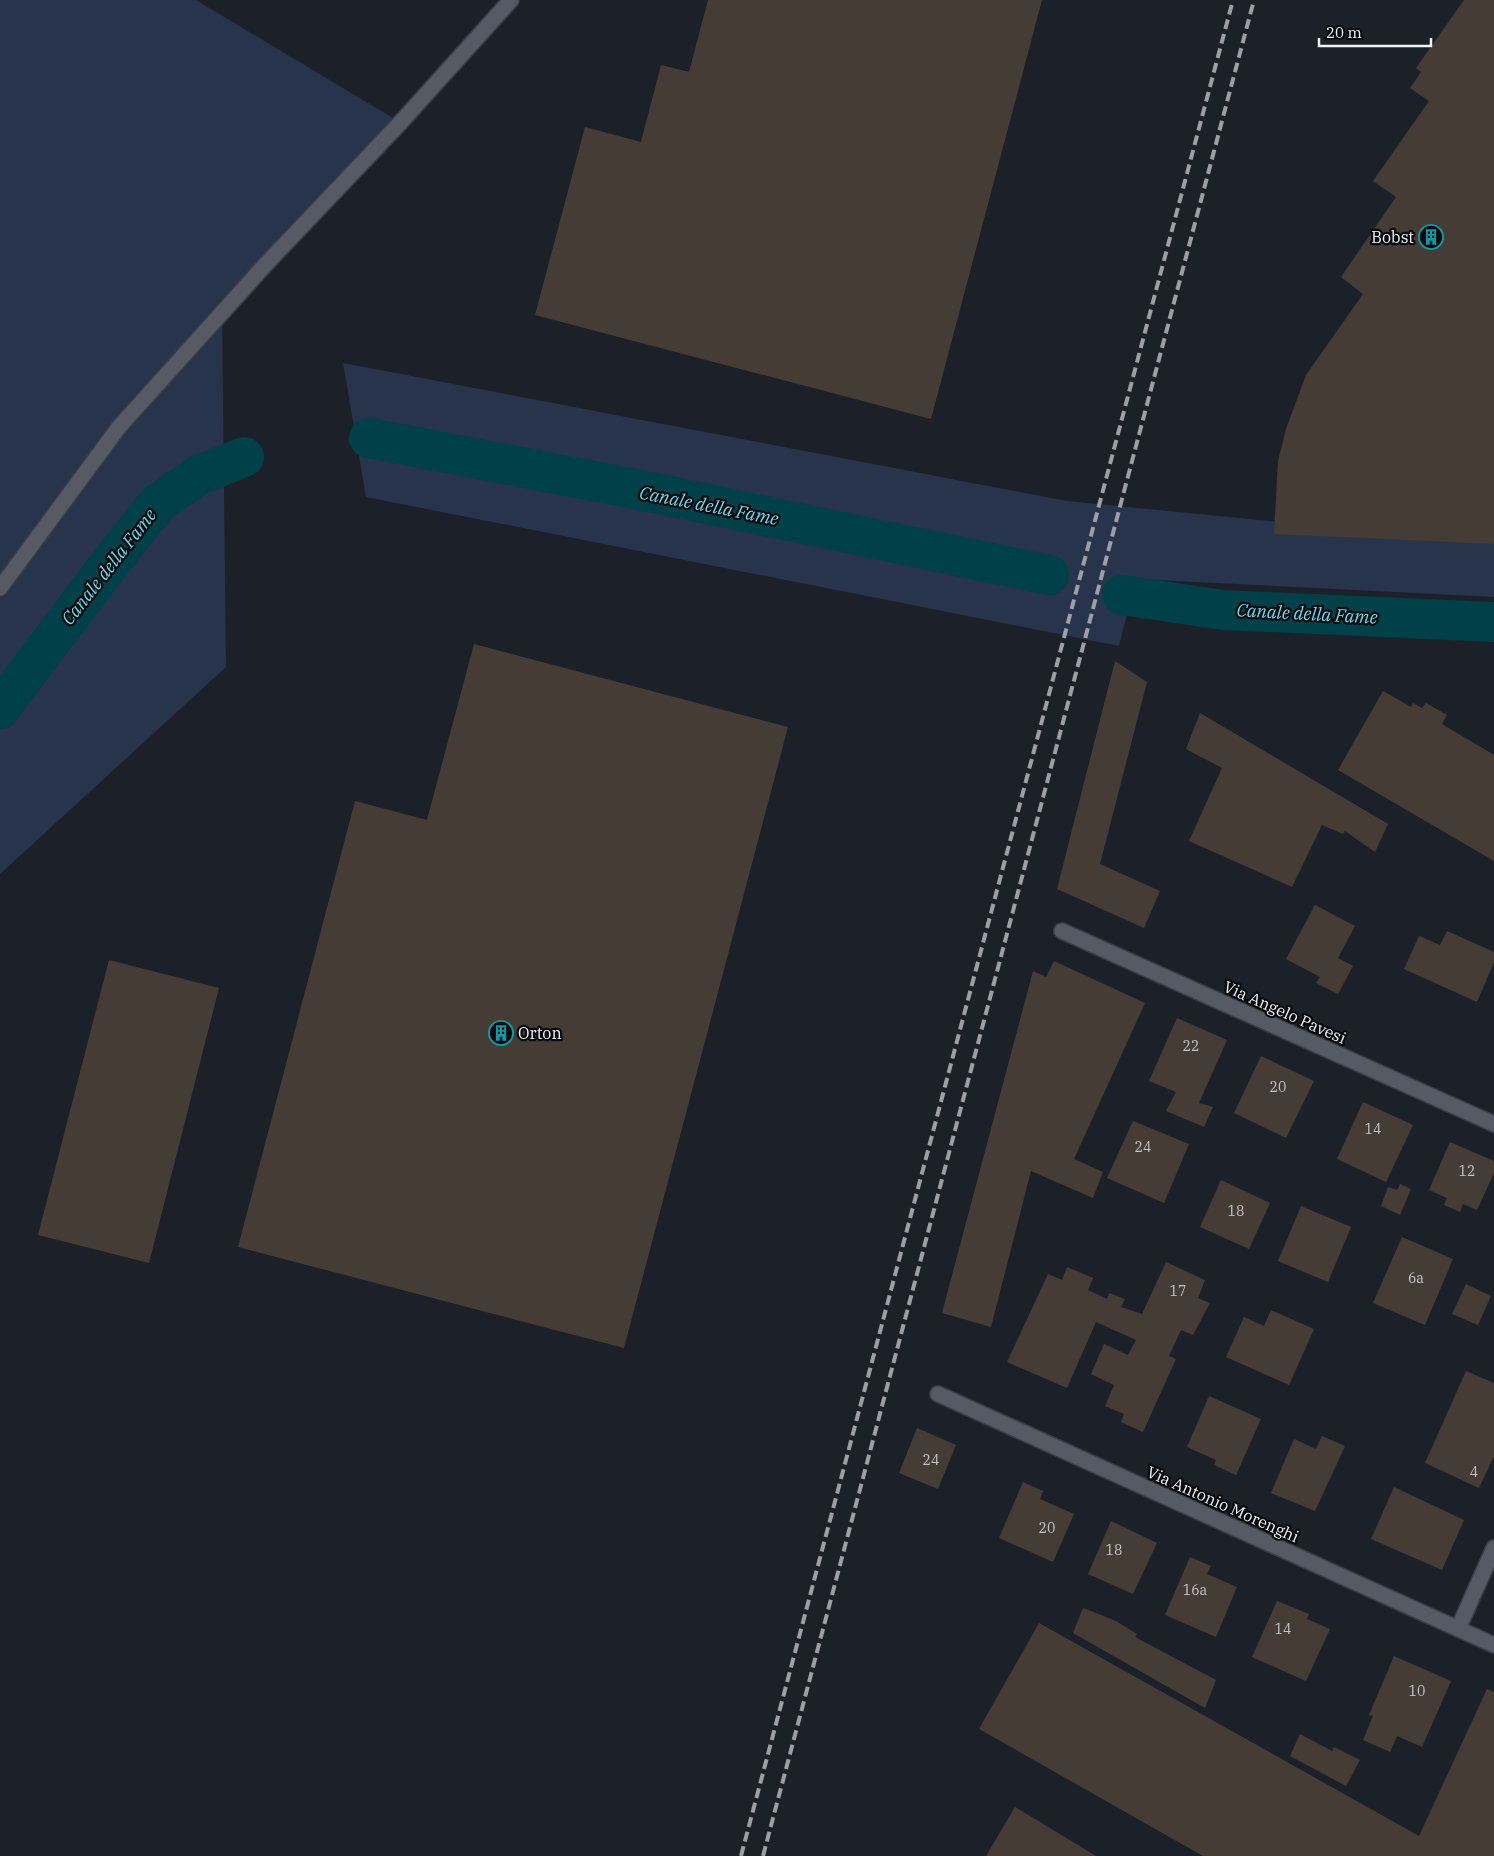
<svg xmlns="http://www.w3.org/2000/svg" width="1494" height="1856" viewBox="0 0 1494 1856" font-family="'IBM Plex Serif',serif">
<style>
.green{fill:#28344c}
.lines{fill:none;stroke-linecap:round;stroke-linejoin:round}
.canal{stroke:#004049;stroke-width:40}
.building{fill:#463c36}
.minor-casing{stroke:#3a3d45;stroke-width:18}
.minor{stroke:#555a64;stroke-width:15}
.rail{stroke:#9c9fa6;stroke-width:4;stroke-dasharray:10 5;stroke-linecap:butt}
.labels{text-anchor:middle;stroke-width:4.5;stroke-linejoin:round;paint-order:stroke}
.number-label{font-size:14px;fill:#c5c4c8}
.poi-label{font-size:16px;fill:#eff2f8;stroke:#090a0e;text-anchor:end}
.street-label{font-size:16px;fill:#eff2f8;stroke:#090a0e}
.water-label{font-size:18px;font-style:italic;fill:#6ad9eb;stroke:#090a0e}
</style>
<rect width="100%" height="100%" fill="#1c2129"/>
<g class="green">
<path d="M0,0H196L403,124L222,308L226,667L0,874Z"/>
<path d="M343,363L1067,501L1494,543V597L1136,579L1119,646L366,497Z"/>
</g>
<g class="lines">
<g class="canal">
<path d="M369,438L630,488L1049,575"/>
<path d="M1122,595L1223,610L1494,622"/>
<path d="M0,709L111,562L157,504L199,475L244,457"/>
</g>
</g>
<g class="building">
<path d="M708,0H1042L931,419L535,315L585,127L641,142L661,65L689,72Z"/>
<path d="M1464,0H1494V544L1274,534L1278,461L1286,429L1306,375L1363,294L1341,277L1396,197L1373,181L1429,101L1410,88L1421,72L1416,68Z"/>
<path d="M474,644L788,727L624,1348L238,1247L355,801L427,820Z"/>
<path d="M1115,661L1147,682L1100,864L1160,891L1144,928L1057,889Z"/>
<path d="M1383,691L1411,707L1413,703L1422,708L1426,703L1447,715L1442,724L1494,755V861L1338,770Z"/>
<path d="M1200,713L1388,824L1375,852L1345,831L1343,834L1322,825L1292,887L1189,841L1222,768L1186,749Z"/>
<path d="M1315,905L1355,926L1338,958L1353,966L1338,994L1316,983L1320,977L1286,959Z"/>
<path d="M1447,931L1494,952V962L1477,1002L1404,969L1419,936L1440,945Z"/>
<path d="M109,960L219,988L149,1263L38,1235Z"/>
<path d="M1054,961L1145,1003L1074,1159L1103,1172L1093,1198L1031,1171L991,1327L942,1313L1033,971L1046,977Z"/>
<path d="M1177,1018L1227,1040L1199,1103L1213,1107L1204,1127L1166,1111L1176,1092L1149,1081Z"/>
<path d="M1261,1056L1314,1081L1286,1138L1234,1113Z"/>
<path d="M1363,1102L1413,1125L1386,1182L1337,1159Z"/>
<path d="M1133,1121L1189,1144L1164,1203L1107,1178Z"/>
<path d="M1450,1142L1494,1161V1173L1477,1210L1463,1204L1460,1212L1444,1205L1447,1198L1429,1190Z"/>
<path d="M1221,1180L1270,1203L1249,1249L1200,1227Z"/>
<path d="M1400,1184L1411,1189L1400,1215L1381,1206L1388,1187L1397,1190Z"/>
<path d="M1301,1206L1351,1227L1328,1282L1278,1261Z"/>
<path d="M1402,1237L1453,1259L1425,1325L1373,1303Z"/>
<path d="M1166,1262L1205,1280L1198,1298L1210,1303L1193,1335L1181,1330L1169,1356L1176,1359L1143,1432L1121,1422L1124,1414L1105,1406L1114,1385L1091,1374L1104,1344L1128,1355L1136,1340L1096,1322L1067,1388L1007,1362L1048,1274L1062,1280L1067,1267L1093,1278L1088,1290L1107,1299L1109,1293L1125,1299L1121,1307L1142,1314Z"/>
<path d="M1466,1284L1491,1296L1478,1325L1452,1314Z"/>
<path d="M1271,1310L1314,1329L1289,1385L1226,1357L1244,1317L1264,1326Z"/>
<path d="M1466,1371L1494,1383V1456L1479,1488L1425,1463Z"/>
<path d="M1209,1396L1261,1419L1236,1475L1214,1465L1216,1460L1187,1447Z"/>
<path d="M917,1428L956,1445L938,1489L899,1473Z"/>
<path d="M1322,1436L1345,1446L1315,1511L1271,1493L1294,1439L1316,1449Z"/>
<path d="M1023,1482L1043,1491L1040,1499L1074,1514L1053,1562L999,1538Z"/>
<path d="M1394,1487L1464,1520L1442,1570L1371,1539Z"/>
<path d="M1111,1521L1157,1543L1133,1594L1088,1574Z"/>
<path d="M1190,1557L1211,1566L1207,1574L1237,1587L1216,1637L1165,1615Z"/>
<path d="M1277,1601L1309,1614L1307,1619L1330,1629L1306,1681L1252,1657Z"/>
<path d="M1083,1608L1116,1621L1137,1634L1135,1637L1216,1680L1205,1708L1073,1633Z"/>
<path d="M1039,1623L1419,1836L1487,1689L1494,1692V1856H1203L979,1729Z"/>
<path d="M1394,1656L1451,1681L1422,1747L1397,1736L1390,1752L1363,1740L1373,1716L1369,1715Z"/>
<path d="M1300,1734L1332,1751L1334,1747L1360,1760L1346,1786L1290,1756Z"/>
<path d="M1015,1807L1096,1856H986Z"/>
</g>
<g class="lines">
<defs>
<g id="minor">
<path d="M0,588L119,427L265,265L401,122L511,0"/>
<path d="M1062,931L1494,1124"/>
<path d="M938,1394L1494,1645"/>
<path d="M1458,1629L1494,1548"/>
</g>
</defs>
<use href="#minor" class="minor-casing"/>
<use href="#minor" class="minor"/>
<g class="rail">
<path d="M741,1856L1233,0"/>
<path d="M763,1856L1254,0"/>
</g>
</g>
<defs>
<symbol id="building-ring" viewBox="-11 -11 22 22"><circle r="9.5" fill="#090a0e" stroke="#0f9aa8" stroke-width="1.5"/><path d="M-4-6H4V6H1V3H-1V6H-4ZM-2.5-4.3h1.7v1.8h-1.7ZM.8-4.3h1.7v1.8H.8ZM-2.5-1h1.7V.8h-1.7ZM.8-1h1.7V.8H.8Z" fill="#0f9aa8"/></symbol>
</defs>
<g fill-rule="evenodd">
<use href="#building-ring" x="1417" y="223" width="28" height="28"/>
<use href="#building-ring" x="487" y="1019" width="28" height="28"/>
</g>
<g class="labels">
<g class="number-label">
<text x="1191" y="1051">22</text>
<text x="1278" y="1092">20</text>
<text x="1373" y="1134">14</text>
<text x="1143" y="1152">24</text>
<text x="1467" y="1176">12</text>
<text x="1236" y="1216">18</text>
<text x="1416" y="1283">6a</text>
<text x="1178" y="1296">17</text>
<text x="931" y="1465">24</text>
<text x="1474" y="1477">4</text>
<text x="1047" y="1533">20</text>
<text x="1114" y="1555">18</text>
<text x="1195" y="1595">16a</text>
<text x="1283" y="1634">14</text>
<text x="1417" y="1696">10</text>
</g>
<g class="poi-label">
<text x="1414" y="243">Bobst</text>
<text x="518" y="1039" text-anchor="start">Orton</text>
</g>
<g class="street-label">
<text transform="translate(1285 1012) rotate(24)" y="6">Via Angelo Pavesi</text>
<text transform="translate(1223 1504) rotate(24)" y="6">Via Antonio Morenghi</text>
</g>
<g class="water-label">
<text transform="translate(709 506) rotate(11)" y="6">Canale della Fame</text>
<text transform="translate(109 567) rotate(-52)" y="6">Canale della Fame</text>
<text transform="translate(1307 614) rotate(3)" y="6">Canale della Fame</text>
</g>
</g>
<path d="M1319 38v8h112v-8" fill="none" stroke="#eff2f8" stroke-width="2.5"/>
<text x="1326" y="38" font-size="15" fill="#eff2f8" stroke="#090a0e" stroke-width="4" paint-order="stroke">20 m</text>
</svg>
